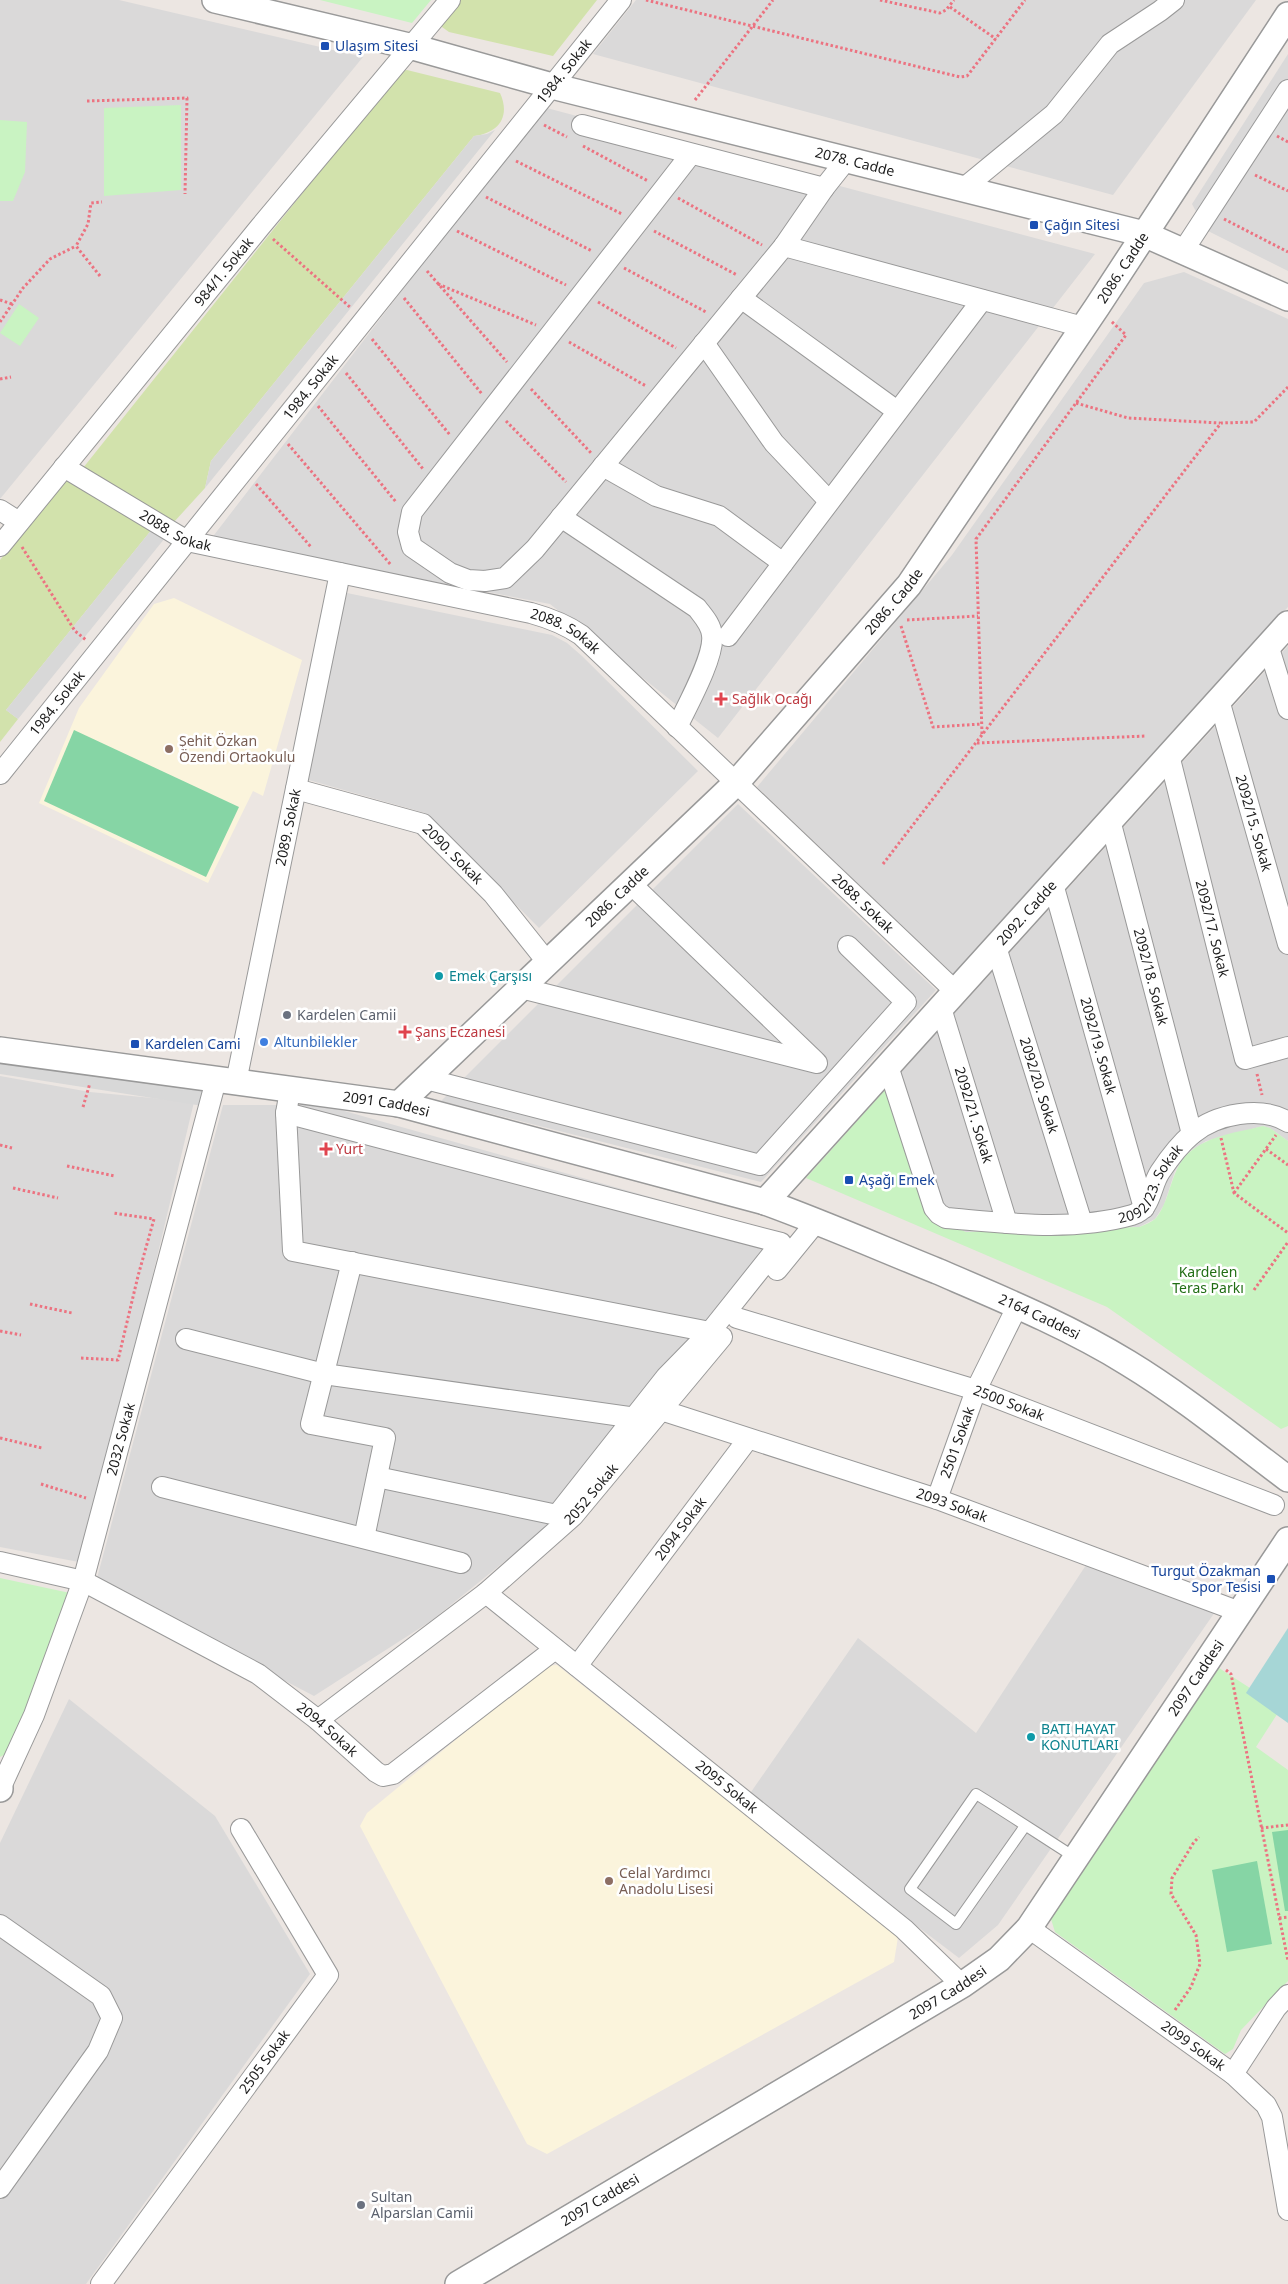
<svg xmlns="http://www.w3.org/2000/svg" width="1288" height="2284" viewBox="0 0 1288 2284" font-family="'Noto Sans',sans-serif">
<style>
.residential{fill:#dad9d9}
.education{fill:#fbf4dc}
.grass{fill:#d2e2ac}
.park{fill:#c9f3c2}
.pitch{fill:#86d5a5}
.parking{fill:#d8d8d8}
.water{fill:#a6d6d6}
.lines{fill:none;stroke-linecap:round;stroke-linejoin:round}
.service-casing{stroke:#999;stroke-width:12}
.minor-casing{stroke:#999;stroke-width:22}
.tertiary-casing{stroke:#999;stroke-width:28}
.path{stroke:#ec7381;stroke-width:3;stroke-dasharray:2.5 2.5;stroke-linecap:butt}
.service{stroke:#fff;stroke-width:10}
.minor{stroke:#fff;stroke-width:20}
.tertiary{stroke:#fff;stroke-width:25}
.transit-dot{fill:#1a4fb4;stroke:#fff;stroke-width:2}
.health-dot{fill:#e0444e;stroke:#fff;stroke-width:2}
.education-dot{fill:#8d6e63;stroke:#fff;stroke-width:2}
.culture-dot{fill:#0f9aa8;stroke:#fff;stroke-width:2}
.worship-dot{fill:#6b7280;stroke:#fff;stroke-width:2}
.shop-dot{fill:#3f7fe0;stroke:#fff;stroke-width:2}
.labels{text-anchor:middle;stroke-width:5;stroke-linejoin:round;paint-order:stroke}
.transit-label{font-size:14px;fill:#164399;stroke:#fff;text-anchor:start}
.street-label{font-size:14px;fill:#1c1c1c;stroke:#fff}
.health-label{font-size:14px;fill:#be3a42;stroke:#fff;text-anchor:start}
.education-label{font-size:14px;fill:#785e54;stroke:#fff;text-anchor:start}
.culture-label{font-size:14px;fill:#0d838f;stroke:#fff;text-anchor:start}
.worship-label{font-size:14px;fill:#5b616d;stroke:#fff;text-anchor:start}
.shop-label{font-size:14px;fill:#366cbe;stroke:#fff;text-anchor:start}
.park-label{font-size:14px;fill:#216e15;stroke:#fff}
</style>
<rect width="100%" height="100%" fill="#ece6e2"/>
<g class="residential">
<path d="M0,0H119L363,57L0,499Z"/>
<path d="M636,0H1256L1113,195L593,54Z"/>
<path d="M1288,54V271L1206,230L1192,204Z"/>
<path d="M543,107L1095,254L718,738L550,604L211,539Z"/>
<path d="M1184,272L1288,319V607L954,975L757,787L952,555L1144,283Z"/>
<path d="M347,593L552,635L567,643L582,656L698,771L539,928L425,813L305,779Z"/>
<path d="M1288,646V1141L1270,1128L1263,1126L1206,1141L1189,1152L1175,1171L1164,1205L1155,1219L1139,1227L966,1232L933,1218L885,1090Z"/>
<path d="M738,804L936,990L761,1182L441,1101Z"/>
<path d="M0,1076L90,1092L194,1102L84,1563L0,1547Z"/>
<path d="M223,1105H323L796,1238L574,1505L431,1621L314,1696L96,1582Z"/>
<path d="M1088,1562L1215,1612L998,1925L959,1958L872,1892L751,1792L858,1638L976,1733Z"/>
<path d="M69,1699L215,1816L310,1974L86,2284H0V1843Z"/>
</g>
<g class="education">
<path d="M174,598L302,660L263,796L253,791L208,883L39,803L79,708L154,604Z"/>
<path d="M557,1665L898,1937L894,1962L547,2154L527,2144L360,1826L367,1813L545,1666Z"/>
</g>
<g class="grass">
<path d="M455,0H597L553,56L449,32L442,27L441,18Z"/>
<path d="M407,70L500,93C511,117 498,133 474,136L211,461L205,488L174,522L83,468L396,76L402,71Z"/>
<path d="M66,477L153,528L6,710L18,719L0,742V560Z"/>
</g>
<g class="park">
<path d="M320,0H431L412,23Z"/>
<path d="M181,105V190L104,196V108Z"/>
<path d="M0,120L27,122L25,172L13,201H0Z"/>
<path d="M19,304L39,318L20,346L0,333Z"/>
<path d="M885,1090L933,1218L966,1232L1139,1227C1145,1225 1152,1222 1156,1218C1172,1198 1170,1167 1191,1151C1211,1135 1239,1132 1263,1126L1270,1128L1288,1141V1426L1281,1429L1107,1307L806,1178Z"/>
<path d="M0,1578L70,1593L43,1681L9,1752L0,1757Z"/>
<path d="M1219,1668L1281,1708L1256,1747L1288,1770V1981L1241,2030L1233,2049L1225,2054L1055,1932L1051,1919Z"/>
</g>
<g class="pitch">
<path d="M74,730L239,807L206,877L44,801Z"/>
<path d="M1288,1830V1911H1285L1272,1832Z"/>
<path d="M1257,1861L1272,1944L1227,1952L1212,1870Z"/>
</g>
<g class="parking">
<path d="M495,130L205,488L211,461L474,136L487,134Z"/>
<path d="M153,528L165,538L18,719L6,710Z"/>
<path d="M0,1056L208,1085L203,1106L0,1074Z"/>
</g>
<path class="water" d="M1288,1628V1723L1246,1693Z"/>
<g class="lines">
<defs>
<path id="service" d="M1025,1826L956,1924L910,1889L976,1794C1010,1815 1043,1837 1076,1858"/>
<g id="minor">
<path d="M582,125L824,188"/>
<path d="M691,154L412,512L408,532L412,547L450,573L468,580L485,581L505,578L535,549L784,246L824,188L847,159"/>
<path d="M964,188L1054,114L1110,44L1160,11L1174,0"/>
<path d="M784,246L1083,327"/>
<path d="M1183,251L1288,90"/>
<path d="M741,298L897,411"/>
<path d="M704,343L774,443L829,501"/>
<path d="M603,466L656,496L719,516L783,563"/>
<path id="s1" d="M64,467L187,541L531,613C549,618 565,624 581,635L955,991"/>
<path d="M0,510L19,522"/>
<path d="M561,517L697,608C703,616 711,624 712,635C715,656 687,706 677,727"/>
<path id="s2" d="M0,546L260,227L450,0"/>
<path d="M728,636L982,300"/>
<path d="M1268,645L1288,709"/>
<path id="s3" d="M1219,700L1288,944"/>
<path id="s4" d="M1169,755L1245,1059L1288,1047"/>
<path id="s5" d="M0,774L621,0"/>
<path id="s6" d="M296,789L423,824L493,894L548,963"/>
<path id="s7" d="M1110,820L1192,1134"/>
<path d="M630,883L815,1061"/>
<path id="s8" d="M1053,884L1144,1208"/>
<path id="s9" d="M996,947L1082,1223"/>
<path d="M521,988L817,1063"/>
<path id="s10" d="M941,1008L1007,1223"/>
<path id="s11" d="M888,1066L934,1208L939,1214L946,1218C1006,1223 1072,1232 1132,1215C1152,1209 1150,1187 1160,1172C1168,1160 1180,1144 1192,1134C1216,1114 1261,1105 1288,1122"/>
<path d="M426,1079L760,1165L906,1002L848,946"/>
<path id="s12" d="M236,1082L340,573"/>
<path d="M288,1102L286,1113L293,1251L710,1332"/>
<path d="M286,1113L781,1243L710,1332L666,1377L557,1515L377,1477"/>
<path d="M352,1262L311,1424L385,1438L364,1538"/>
<path d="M777,1270L817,1221"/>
<path id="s13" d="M737,1318L976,1390L1274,1505"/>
<path d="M186,1339L324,1374L636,1418"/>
<path id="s14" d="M661,1410L937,1499L1240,1612"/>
<path d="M162,1487L461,1563"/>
<path id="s15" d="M937,1499L976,1390L1018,1305"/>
<path id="s16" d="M0,1562L83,1581L258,1674L318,1720L376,1772L383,1776L393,1774L555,1649"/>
<path id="s17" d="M486,1593L904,1929L962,1985"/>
<path id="s18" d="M577,1666L748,1439"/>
<path id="s19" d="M318,1720L486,1593L573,1516L722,1337"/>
<path id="s20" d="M0,1789L34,1715L83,1581L216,1080"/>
<path d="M0,1925L101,1996L112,2018L98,2051L0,2188"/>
<path id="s21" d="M1029,1928L1233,2074L1266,2105L1272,2117L1288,2210"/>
<path d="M1233,2074L1276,2008L1288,1995"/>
<path id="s22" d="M101,2284L328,1975L241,1829"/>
</g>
<g id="tertiary">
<path id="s23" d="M215,0L413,47L552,86L1144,234L1288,298"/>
<path id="s24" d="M0,1050L399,1104L765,1202C823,1223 880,1248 937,1271C1002,1299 1068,1326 1128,1363C1184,1397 1236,1440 1288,1479"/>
<path id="s25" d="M399,1104L736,783L909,585L1097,307L1288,15"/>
<path id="s26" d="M765,1202L1288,624"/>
<path d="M0,1788V1789"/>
<path id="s27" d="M458,2284L962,1985L999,1959L1029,1928L1288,1540"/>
</g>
</defs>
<use href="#service" class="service-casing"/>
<use href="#minor" class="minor-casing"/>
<use href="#tertiary" class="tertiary-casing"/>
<g class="path">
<path d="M646,0L960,77L967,76L971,71L1025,0"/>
<path d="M880,0L940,13L946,10L954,0"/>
<path d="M950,7L996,39"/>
<path d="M695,100L773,0"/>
<path d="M87,101L187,98L185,194"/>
<path d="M544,125L567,137"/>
<path d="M1277,136L1288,142"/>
<path d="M583,146L648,181"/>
<path d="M516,161L622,214"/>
<path d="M1255,175L1288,191"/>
<path d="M486,197L592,251"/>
<path d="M678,198L762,245"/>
<path d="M1224,219L1288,252"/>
<path d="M457,231L566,285"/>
<path d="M654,231L737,275"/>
<path d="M273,239L351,308"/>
<path d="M624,268L706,312"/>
<path d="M427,271L507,362"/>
<path d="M100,276L76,246L88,224L91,203L102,202"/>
<path d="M438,284L536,325"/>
<path d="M404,298L482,394"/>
<path d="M0,300L12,304"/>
<path d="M598,302L676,348"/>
<path d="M0,322L23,288L50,259L76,246"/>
<path d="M372,339L450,435"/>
<path d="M569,342L646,386"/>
<path d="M346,373L423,469"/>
<path d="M0,379L11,377"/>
<path d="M531,389L592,454"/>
<path d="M1076,403L1128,418L1220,423"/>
<path d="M318,406L396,502"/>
<path d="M506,421L566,482"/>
<path d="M288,444L391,565"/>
<path d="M256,484L311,547"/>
<path d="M22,547L75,631L86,640"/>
<path d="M907,620L978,616"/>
<path d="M901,626L933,727L982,724"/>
<path d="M982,734L976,539L1126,335L1111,321"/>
<path d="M977,743L1146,736"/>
<path d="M883,864L1221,423L1254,422L1288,387"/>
<path d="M1257,1074L1262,1095"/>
<path d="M83,1107L90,1083"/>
<path d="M1221,1138L1234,1193L1288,1233"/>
<path d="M0,1145L12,1148"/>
<path d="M1266,1149L1288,1165"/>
<path d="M67,1166L115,1176"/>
<path d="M13,1188L58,1198"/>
<path d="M1234,1193L1276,1135"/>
<path d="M1254,1290L1288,1242"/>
<path d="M30,1304L72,1313"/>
<path d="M0,1331L21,1335"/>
<path d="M81,1358L118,1360L138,1276L154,1219L113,1213"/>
<path d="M0,1438L42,1448"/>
<path d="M41,1484L86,1498"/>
<path d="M1226,1670L1231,1674L1288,1961"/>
<path d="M1261,1828L1288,1825"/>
<path d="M1279,1918L1288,1917"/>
<path d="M1175,2010L1191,1987L1200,1964L1196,1935L1171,1894L1172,1878L1194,1842L1199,1837"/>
</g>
<use href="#service" class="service"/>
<use href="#minor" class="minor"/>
<use href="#tertiary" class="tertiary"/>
</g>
<g class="transit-dot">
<rect x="320" y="41" width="10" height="10" rx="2.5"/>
<rect x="1029" y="220" width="10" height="10" rx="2.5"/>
<rect x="130" y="1039" width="10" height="10" rx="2.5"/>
<rect x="844" y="1175" width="10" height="10" rx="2.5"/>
<rect x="1266" y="1574" width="10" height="10" rx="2.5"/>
</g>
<g class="health-dot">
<path d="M718.5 691.5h5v5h5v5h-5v5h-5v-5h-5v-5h5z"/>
<path d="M402.5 1024.5h5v5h5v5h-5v5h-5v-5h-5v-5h5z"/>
<path d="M323.5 1141.5h5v5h5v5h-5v5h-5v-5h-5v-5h5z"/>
</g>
<g class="education-dot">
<circle cx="169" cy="749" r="5"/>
<circle cx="609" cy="1881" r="5"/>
</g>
<g class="culture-dot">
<circle cx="439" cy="976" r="5"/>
<circle cx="1031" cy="1737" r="5"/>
</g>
<g class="worship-dot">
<circle cx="287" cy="1015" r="5"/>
<circle cx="361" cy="2205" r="5"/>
</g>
<circle class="shop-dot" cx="264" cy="1042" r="5"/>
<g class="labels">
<g class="transit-label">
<text x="335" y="51">Ulaşım Sitesi</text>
<text x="1044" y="230">Çağın Sitesi</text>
<text x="145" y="1049">Kardelen Cami</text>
<text x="859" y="1185">Aşağı Emek</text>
<text x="1261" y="1576" text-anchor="end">Turgut Özakman<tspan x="1261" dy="16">Spor Tesisi</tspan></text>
</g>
<g class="street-label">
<text dy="5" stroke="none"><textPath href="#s5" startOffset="901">1984. Sokak</textPath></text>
<text dy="5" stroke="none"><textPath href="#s23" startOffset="660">2078. Cadde</textPath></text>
<text dy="5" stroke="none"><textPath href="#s25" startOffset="1111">2086. Cadde</textPath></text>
<text dy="5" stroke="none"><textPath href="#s2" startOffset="354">984/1. Sokak</textPath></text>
<text dy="5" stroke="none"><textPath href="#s5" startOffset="496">1984. Sokak</textPath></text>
<text dy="5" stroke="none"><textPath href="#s1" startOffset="129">2088. Sokak</textPath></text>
<text dy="5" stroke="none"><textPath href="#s25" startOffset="706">2086. Cadde</textPath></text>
<text dy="5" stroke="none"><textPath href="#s1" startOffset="534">2088. Sokak</textPath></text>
<text dy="5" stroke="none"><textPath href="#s5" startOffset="91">1984. Sokak</textPath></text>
<text dy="5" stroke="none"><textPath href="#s3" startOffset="128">2092/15. Sokak</textPath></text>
<text dy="5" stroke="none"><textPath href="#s12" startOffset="260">2089. Sokak</textPath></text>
<text dy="5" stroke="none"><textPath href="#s6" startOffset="174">2090. Sokak</textPath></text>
<text dy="5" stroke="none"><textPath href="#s25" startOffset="301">2086. Cadde</textPath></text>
<text dy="5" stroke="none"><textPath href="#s1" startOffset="939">2088. Sokak</textPath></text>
<text dy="5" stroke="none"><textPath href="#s26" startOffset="390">2092. Cadde</textPath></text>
<text dy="5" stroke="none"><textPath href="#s4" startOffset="179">2092/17. Sokak</textPath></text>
<text dy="5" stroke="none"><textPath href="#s7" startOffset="162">2092/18. Sokak</textPath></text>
<text dy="5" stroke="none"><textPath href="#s8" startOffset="168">2092/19. Sokak</textPath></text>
<text dy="5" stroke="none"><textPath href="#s9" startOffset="145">2092/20. Sokak</textPath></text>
<text dy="5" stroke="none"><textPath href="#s24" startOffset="390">2091 Caddesi</textPath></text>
<text dy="5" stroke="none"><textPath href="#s10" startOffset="112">2092/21. Sokak</textPath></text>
<text dy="5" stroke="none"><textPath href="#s11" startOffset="388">2092/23. Sokak</textPath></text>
<text dy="5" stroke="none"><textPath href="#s24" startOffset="1079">2164 Caddesi</textPath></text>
<text dy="5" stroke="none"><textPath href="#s13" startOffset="285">2500 Sokak</textPath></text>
<text dy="5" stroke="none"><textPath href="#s20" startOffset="371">2032 Sokak</textPath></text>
<text dy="5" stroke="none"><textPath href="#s15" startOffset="60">2501 Sokak</textPath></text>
<text dy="5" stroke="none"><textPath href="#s19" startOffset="355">2052 Sokak</textPath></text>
<text dy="5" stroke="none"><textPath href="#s14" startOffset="306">2093 Sokak</textPath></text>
<text dy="5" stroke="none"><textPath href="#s18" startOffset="172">2094 Sokak</textPath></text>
<text dy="5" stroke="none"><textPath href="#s27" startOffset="975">2097 Caddesi</textPath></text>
<text dy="5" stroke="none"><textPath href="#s16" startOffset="372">2094 Sokak</textPath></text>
<text dy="5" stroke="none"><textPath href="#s17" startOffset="309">2095 Sokak</textPath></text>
<text dy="5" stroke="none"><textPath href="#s27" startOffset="570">2097 Caddesi</textPath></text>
<text dy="5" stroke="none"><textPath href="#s21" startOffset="202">2099 Sokak</textPath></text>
<text dy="5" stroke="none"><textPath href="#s22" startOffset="276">2505 Sokak</textPath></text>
<text dy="5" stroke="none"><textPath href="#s27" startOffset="165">2097 Caddesi</textPath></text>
</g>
<g class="health-label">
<text x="732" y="704">Sağlık Ocağı</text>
<text x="415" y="1037">Şans Eczanesi</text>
<text x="336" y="1154">Yurt</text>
</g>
<g class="education-label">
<text x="179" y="746">Şehit Özkan<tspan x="179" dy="16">Özendi Ortaokulu</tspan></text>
<text x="619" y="1878">Celal Yardımcı<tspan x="619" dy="16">Anadolu Lisesi</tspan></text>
</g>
<g class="culture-label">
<text x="449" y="981">Emek Çarşısı</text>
<text x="1041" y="1734">BATI HAYAT<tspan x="1041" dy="16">KONUTLARI</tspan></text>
</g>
<g class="worship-label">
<text x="297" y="1020">Kardelen Camii</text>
<text x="371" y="2202">Sultan<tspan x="371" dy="16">Alparslan Camii</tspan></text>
</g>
<g class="shop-label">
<text x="274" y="1047">Altunbilekler</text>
</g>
<g class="park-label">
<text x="1208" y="1277">Kardelen<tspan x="1208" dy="16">Teras Parkı</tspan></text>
</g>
</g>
</svg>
